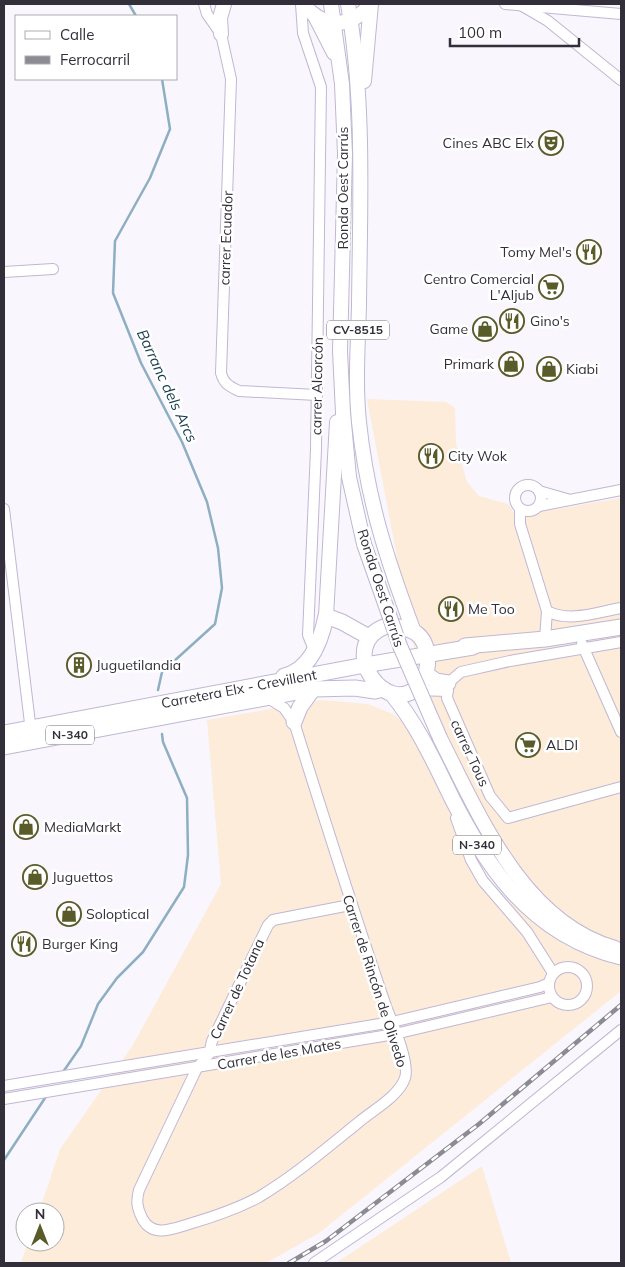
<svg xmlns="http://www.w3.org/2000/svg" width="625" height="1267" viewBox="0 0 625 1267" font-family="Mulish,sans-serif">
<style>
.industrial{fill:#fcecd9}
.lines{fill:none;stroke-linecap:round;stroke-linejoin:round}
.stream{stroke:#8eaec2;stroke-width:2.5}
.minor-casing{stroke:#c0b7d3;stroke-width:12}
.major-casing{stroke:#c0b7d3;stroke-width:16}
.highway-casing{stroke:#c0b7d3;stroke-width:17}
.minor{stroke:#fff;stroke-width:10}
.major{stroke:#fff;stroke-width:14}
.highway{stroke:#fff;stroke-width:15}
.rail-casing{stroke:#8c8a92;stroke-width:4.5}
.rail{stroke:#fff;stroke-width:2.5;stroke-dasharray:8;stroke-linecap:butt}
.major-bridge-casing{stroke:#c0b7d3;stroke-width:16;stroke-linecap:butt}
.major-bridge{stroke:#fff;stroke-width:14}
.labels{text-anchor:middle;stroke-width:5;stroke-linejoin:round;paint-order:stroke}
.shield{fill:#fff;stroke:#706d75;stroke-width:1}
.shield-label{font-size:12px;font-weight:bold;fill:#322f3a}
.poi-label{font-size:14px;fill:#322f3a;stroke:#fff;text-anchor:start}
.street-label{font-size:14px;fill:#322f3a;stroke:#fff}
.water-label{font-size:15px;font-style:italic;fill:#143a4a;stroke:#fff}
</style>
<rect width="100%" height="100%" fill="#f9f7fd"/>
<g class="industrial">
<path d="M367,399L446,402L455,408L456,443L467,482L479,496L508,504L516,516L621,498V948L572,928L526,885L478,806L447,740L417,663Z"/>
<path d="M321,700L368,704L395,715L411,731L477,863L501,894L534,924L570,948L621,964V991L319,1233L266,1263H21L28,1242H55V1212H39L60,1149L133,1045L221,884L207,720Z"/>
<path d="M482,1166L511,1263H336Z"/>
</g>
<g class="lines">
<g class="stream">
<path d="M129,4L136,16"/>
<path d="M158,690L162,672L215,624L222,588L218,548L207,502L182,442L141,363L113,293L115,241L150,178L170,129L162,79"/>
<path d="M63,1072L81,1046L98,1004L117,978L143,952L184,887L188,855L187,798L163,742L162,734"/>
<path d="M4,1160L47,1095"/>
</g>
<defs>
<g id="minor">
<path d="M204,4L207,14L221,34L231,79L221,373C224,384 229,386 239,391L317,395"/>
<path d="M301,4L303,33L321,87L316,449L308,635L314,650"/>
<path d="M505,4L621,14"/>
<path d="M519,4L548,21L621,80"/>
<path d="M4,272L53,269"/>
<circle cx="528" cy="498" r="13"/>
<path d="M539,491L567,499"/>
<path d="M539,506L621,490"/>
<path d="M4,509L30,723"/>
<path d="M520,509V524L547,611L545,639"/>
<path d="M547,611C569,623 597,612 621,608"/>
<path d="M621,642L510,661L461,672L448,683L447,698L490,796L508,818L621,787"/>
<path d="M582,644L621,732"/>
<path d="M415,690L448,691"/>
<path d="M268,698L284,708L294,722C324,818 354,914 387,1009C393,1024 410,1064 405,1078C399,1096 373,1110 359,1122C327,1148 294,1176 259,1197C237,1209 213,1217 189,1224C172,1229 152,1238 142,1218C137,1208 136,1201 139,1190L197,1068L209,1054L212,1041L268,925L273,920L350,905"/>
<path d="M456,818L471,860L483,881L527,932L553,973"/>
<circle cx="568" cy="986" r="19"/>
<path d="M4,1086L392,1022L540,987L549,983"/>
<path d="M4,1099L395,1034L552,997"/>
<path d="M314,1263L441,1177L621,1030"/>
</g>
<g id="major">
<path d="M303,4C324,29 350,29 371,4"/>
<path d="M331,4L342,84L345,154L340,351L343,413L349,477L364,544"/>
<path d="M348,4C365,104 360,204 359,305C358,344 355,383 359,422C367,499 387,560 414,632"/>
<path d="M315,16L334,53"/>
<path d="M221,34L220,18L224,4"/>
<path d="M364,81L371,4"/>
<path d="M326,616L337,422"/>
<path d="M440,738C479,815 523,922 615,948"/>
</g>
<g id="highway">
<path d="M386,626C396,626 407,627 416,633C430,643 431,670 421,683C389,724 333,646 386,626Z"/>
<path d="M465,646L545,639L621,627"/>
<path d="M426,674L436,681L448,683"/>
<path d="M284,676C311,670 321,641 326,616L342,622L369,637"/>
<path d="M392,694C414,721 429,751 444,782C482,862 529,935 621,957"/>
<path d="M294,722L300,707L313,689"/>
<path id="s1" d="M4,733L365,665L473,647"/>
<path d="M4,747L313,689L355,688L375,691L383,689"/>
</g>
</defs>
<use href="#minor" class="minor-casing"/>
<use href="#major" class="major-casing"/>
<use href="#highway" class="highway-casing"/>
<use href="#minor" class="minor"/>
<use href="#major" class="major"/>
<use href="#highway" class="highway"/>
<defs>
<path id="rail" d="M289,1263L326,1241L479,1124L621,1005"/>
</defs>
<use href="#rail" class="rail-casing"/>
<use href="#rail" class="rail"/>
<defs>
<path id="major-bridge" d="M364,544L400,646L440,738"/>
</defs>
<use href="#major-bridge" class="major-bridge-casing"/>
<use href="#major-bridge" class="major-bridge"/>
</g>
<defs>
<symbol id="theatre-ring" viewBox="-11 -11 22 22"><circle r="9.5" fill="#fff" stroke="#595c29" stroke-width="1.5"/><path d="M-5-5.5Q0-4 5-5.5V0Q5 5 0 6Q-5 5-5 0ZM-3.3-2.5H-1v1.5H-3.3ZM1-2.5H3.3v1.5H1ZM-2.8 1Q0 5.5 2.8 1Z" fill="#595c29"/></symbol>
<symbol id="restaurant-ring" viewBox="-11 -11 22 22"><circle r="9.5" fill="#fff" stroke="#595c29" stroke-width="1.5"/><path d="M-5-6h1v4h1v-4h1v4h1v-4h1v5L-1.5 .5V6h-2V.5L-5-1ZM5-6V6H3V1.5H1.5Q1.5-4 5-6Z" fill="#595c29"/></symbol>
<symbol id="supermarket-ring" viewBox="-11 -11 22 22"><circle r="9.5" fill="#fff" stroke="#595c29" stroke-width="1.5"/><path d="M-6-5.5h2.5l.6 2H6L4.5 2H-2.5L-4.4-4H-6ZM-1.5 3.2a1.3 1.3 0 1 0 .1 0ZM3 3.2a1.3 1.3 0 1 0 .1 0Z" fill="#595c29"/></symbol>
<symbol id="shop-ring" viewBox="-11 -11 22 22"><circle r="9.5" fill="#fff" stroke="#595c29" stroke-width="1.5"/><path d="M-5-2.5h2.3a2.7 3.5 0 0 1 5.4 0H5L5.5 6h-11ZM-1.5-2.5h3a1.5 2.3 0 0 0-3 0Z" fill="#595c29"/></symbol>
<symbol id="building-ring" viewBox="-11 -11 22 22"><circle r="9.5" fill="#fff" stroke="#595c29" stroke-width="1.5"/><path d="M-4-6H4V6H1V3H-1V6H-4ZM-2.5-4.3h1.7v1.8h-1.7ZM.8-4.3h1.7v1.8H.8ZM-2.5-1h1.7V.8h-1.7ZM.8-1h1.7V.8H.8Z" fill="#595c29"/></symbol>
</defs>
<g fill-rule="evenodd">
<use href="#theatre-ring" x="537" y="129" width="28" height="28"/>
<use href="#restaurant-ring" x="575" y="238" width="28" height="28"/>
<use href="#supermarket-ring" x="537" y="273" width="28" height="28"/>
<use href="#restaurant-ring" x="498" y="307" width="28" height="28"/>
<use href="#shop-ring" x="471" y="315" width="28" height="28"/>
<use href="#shop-ring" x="497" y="350" width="28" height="28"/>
<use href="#shop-ring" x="535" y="355" width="28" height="28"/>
<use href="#restaurant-ring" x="417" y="442" width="28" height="28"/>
<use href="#restaurant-ring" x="437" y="595" width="28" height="28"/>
<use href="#building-ring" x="65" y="651" width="28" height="28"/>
<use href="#supermarket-ring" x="514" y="731" width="28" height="28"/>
<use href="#shop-ring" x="12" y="813" width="28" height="28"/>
<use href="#shop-ring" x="21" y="863" width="28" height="28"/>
<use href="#shop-ring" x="55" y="900" width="28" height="28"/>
<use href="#restaurant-ring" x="10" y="930" width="28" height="28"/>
</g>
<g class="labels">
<g class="shield">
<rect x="327" y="320.5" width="62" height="19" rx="4"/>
<rect x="46" y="725.5" width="48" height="19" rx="4"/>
<rect x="453" y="835.5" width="48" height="19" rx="4"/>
</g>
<g class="shield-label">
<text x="358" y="334">CV-8515</text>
<text x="70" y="739">N-340</text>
<text x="477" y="849">N-340</text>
</g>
<g class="poi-label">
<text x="534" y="148" text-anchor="end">Cines ABC Elx</text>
<text x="572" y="257" text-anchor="end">Tomy Mel's</text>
<text x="534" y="284" text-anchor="end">Centro Comercial<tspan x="534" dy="16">L'Aljub</tspan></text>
<text x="530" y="326">Gino's</text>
<text x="468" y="334" text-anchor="end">Game</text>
<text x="494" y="369" text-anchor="end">Primark</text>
<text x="566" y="374">Kiabi</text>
<text x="448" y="461">City Wok</text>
<text x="468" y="614">Me Too</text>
<text x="96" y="670">Juguetilandia</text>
<text x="546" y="750">ALDI</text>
<text x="44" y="832">MediaMarkt</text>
<text x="52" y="882">Juguettos</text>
<text x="86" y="919">Soloptical</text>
<text x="42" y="949">Burger King</text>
</g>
<g class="street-label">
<text transform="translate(343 188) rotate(-90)" y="5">Ronda Oest Carrús</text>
<text transform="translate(226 238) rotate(-88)" y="5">carrer Ecuador</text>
<text transform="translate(317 386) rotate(-89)" y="5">carrer Alcorcón</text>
<text transform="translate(381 588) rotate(72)" y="5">Ronda Oest Carrús</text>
<text dy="5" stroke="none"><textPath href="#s1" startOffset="239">Carretera Elx - Crevillent</textPath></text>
<text transform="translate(470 753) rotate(65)" y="5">carrer Tous</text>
<text transform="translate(375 981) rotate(72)" y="5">Carrer de Rincón de Olivedo</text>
<text transform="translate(237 989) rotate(-65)" y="5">Carrer de Totana</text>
<text transform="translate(279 1054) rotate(-10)" y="5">Carrer de les Mates</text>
</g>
<g class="water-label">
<text transform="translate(167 386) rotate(65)" y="5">Barranc dels Arcs</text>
</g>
</g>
<rect width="625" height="1267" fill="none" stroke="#322f3a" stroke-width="10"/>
<rect x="15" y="15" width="162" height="65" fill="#ffffff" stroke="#adacb0"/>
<rect x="25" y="31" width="25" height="8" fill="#ffffff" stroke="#adacb0"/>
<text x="60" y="40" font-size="15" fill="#322f3a">Calle</text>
<rect x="25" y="56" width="25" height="8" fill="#8c8a92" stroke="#adacb0"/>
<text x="60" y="65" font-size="15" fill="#322f3a">Ferrocarril</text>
<g transform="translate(40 1227)"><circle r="24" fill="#ffffff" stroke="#adacb0"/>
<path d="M0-4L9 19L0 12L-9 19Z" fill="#595c29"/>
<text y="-8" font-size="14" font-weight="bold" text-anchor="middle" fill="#322f3a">N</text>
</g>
<path d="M450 38v8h129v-8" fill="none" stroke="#322f3a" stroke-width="2.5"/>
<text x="458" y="38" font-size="15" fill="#322f3a" stroke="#ffffff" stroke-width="4" paint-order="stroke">100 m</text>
</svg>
